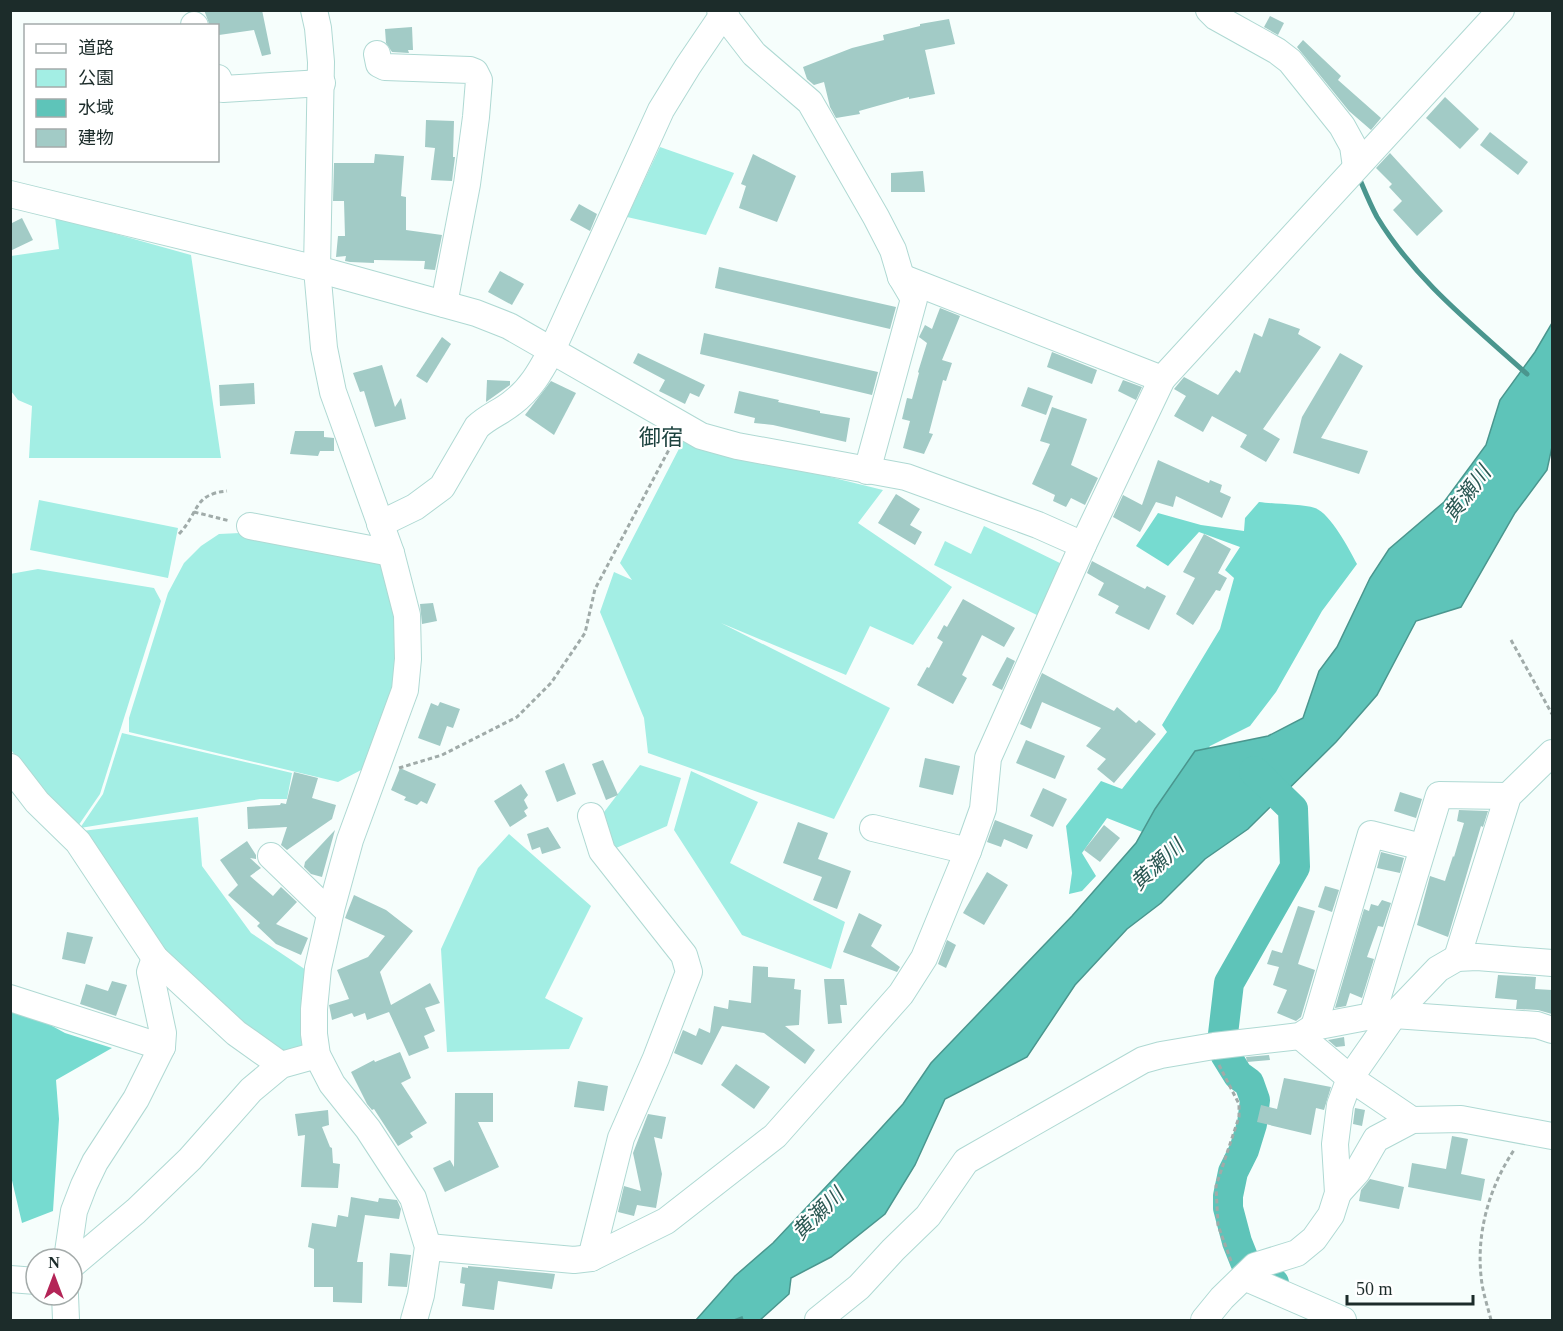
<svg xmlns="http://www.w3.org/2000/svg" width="1563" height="1331" viewBox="0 0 1563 1331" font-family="'Times New Roman','Noto Sans JP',serif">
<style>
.green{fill:#a3eee4}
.forest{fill:#76dbd0}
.water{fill:#5ec4b9;stroke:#4a968e;stroke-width:1.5}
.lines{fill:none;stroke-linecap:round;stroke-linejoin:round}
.stream{stroke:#4a968e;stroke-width:5}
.river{stroke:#5ec4b9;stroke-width:30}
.building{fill:#a2cbc6}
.minor-casing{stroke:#afd9d3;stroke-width:28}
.path{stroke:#a0aba9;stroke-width:3;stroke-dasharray:4.5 3;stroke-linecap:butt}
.minor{stroke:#fff;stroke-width:26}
.labels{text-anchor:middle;stroke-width:4.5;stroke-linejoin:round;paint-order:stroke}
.water-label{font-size:21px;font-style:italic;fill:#2b5853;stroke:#fff}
.quarter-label{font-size:22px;fill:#1d433f;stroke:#fff}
</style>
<rect width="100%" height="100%" fill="#f6fefc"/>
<g class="green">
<path d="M660,147L734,173L706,235L627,217Z"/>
<path d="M55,217L191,255L221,458H29L32,406L18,400L11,391V256L59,249Z"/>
<path d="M683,441L883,490L858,523L952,587L913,645L870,626L846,675L721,623L890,708L834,819L648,753L644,718L600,612L614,572L632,580L620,563Z"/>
<path d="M39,500L178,528L168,578L30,550Z"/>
<path d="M984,526L1068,567L1043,618L934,565L945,541L971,554Z"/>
<path d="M240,533L383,560L399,617V671L367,767L338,782L129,732V718L168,593L184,563L201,546L219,534Z"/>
<path d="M38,569L154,588L161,601L100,794L76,829L11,750L10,574Z"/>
<path d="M122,733L292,773L287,799H260L80,828L103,794Z"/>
<path d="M640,765L681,778L667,826L616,848L601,816Z"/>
<path d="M691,771L758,802L730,863L845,922L831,969L742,935L674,830Z"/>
<path d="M198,817L202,866L251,933L309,972L302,1049L288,1056L242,1032L162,958L82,831Z"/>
<path d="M509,834L591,906L545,998L583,1018L569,1049L447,1052L441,949L478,868Z"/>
</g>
<g class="forest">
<path d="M1259,502C1274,504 1302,504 1315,508C1331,514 1349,549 1357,564L1322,611L1276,692L1250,726L1210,746L1150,835L1107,818L1082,853L1096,876L1082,891L1069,894L1072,873L1066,826L1101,781L1122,789L1167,732L1162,725L1220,629L1234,578L1225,570L1240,547L1199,532L1168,566L1136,546L1158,513L1201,525L1244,531L1245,518Z"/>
<path d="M10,1003L65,1033L112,1048L56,1080L59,1119L53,1211L22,1223L10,1172Z"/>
</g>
<path class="water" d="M1552,323V447L1547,470L1515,513L1461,607L1416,621L1377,695L1336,742L1248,829L1205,859L1161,903L1127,929L1075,985L1027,1057L945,1099L915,1165L885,1214L831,1257L791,1278L789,1294L760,1320H743L742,1317L734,1320H696L735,1276L773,1243L872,1138L903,1104L931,1063L1072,916L1136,843L1155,809L1195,751L1268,736L1303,718L1319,671L1337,647L1370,578L1389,549L1444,502L1486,445L1500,400L1535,352Z"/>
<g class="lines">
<path class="stream" d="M1358,175C1364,189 1370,204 1377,217C1415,280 1474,326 1527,374"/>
<path class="river" d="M1254,771L1293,809L1295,867L1229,983L1223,1034L1225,1054L1238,1075L1249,1083L1255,1100L1252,1124L1244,1150L1233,1172L1228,1196V1208L1237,1242L1245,1262L1258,1276L1274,1283"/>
</g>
<g class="building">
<path d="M204,10H262L271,54L262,56L254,30L219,35L218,26H210Z"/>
<path d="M1270,16L1284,23L1278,35L1264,27Z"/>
<path d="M949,19L955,44L925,50L935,94L909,99V97L859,111L860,114L836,118L830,107L824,82L814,85L807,79L803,67L852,48L884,40L883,35L920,26V24Z"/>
<path d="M412,27L413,50H408L409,53L392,52L386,43L385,29Z"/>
<path d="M1303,40L1341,76L1338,80L1381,118L1371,130L1349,111L1297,47Z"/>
<path d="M1445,97L1479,129L1460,149L1426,118Z"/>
<path d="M426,120L454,121L453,157H455L452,181L431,180L435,148L425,147Z"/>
<path d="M1490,132L1528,162L1518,175L1480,145Z"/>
<path d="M1390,153L1443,211L1417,236L1393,210L1402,201L1389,187L1392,184L1376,168Z"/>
<path d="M375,154L404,156L401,196L406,197V230L442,235L435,270L424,269L425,261L374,260V263L350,262L345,261L346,256L336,257L338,236H345L344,201H333L334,163H374Z"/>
<path d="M753,154L796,176L777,222L739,208L746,186L741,184Z"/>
<path d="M923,171L925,192H891V173Z"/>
<path d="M579,204L597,214L590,231L570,220Z"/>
<path d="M22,218L33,240L10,251V224Z"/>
<path d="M719,267L896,307L890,329L715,288Z"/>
<path d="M500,271L524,284L512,305L488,292Z"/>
<path d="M940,308L960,316L942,360L952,363L946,381L943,380L929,433L933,434L924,454L903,448L910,421L902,419L907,398L912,399L919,373L918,372L927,343L919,337L925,325L932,329Z"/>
<path d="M1269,318L1300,329L1298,334L1321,347L1263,429L1280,439L1266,462L1240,447L1247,435L1212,416L1203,432L1174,416L1186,396L1174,389L1184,377L1218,395L1236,370L1240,373L1254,333L1262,337Z"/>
<path d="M704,333L878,372L872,395L700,354Z"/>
<path d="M442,337L451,344L427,383L416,376Z"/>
<path d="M1052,352L1097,370L1092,384L1047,367Z"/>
<path d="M638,353L705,385L699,397L690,393L685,404L659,391L665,380L633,363Z"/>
<path d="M1340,353L1363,366L1321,438L1368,451L1359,474L1293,453L1302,417Z"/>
<path d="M382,365L395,407L401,398L406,419L375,427L364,391L360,392L353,373Z"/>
<path d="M487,380L510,381V385L486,402Z"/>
<path d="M1123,380L1142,387L1136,400L1118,391Z"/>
<path d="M551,381L576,393L554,435L525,415Z"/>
<path d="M254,383L255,404L220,406L219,385Z"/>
<path d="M1028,387L1053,396L1046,415L1021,406Z"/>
<path d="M739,391L779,400L778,402L820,411V413L850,418L846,442L773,425L754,423L755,418L734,413Z"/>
<path d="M1052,407L1087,419L1071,465L1098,478L1085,505L1071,498L1066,507L1053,501L1055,495L1032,484L1050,444L1040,441Z"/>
<path d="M295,431H324V437L334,438V451H320L318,456L290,454Z"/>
<path d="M1158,460L1209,483L1210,480L1222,485L1220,492L1231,497L1222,518L1176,496L1173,507L1156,502L1140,532L1113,517L1123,495L1142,505Z"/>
<path d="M896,494L920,509L910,525L922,532L915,545L878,523Z"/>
<path d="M1204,534L1231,549L1218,573L1227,578L1220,591L1216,590L1193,625L1176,614L1195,578L1183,572Z"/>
<path d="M1092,561L1145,589L1147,586L1166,596L1149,630L1115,613L1119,606L1098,595L1104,583L1087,573Z"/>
<path d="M963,599L1015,628L1004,647L982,635L962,675L967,678L953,704L917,685L927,667L929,668L943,642L937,638L944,625L947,627Z"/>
<path d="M433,603L437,621L422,624L420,604Z"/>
<path d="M1007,657L1015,661L1002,690L992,685Z"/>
<path d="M1042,673L1114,711L1117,707L1136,723L1139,720L1156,734L1114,783L1097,769L1106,759L1086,746L1101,728L1042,702L1031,729L1020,724Z"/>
<path d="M440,702L460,709L453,728L447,726L440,746L418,738L431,703L438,706Z"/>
<path d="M1026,740L1065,756L1055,779L1016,763Z"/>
<path d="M925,758L960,766L953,795L919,787Z"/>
<path d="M603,760L618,795L606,800L592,764Z"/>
<path d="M564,763L576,794L557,802L545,771Z"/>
<path d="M400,768L436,784L427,804L421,801L417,805L404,800L406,797L391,790Z"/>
<path d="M294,772L318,778L312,798L336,805L332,819L287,850L281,845L287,827L248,829L247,807L280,805L281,803L286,804Z"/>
<path d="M521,784L528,795L524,800L528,808L524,811L527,816L510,827L494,801Z"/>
<path d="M1043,788L1067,799L1053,827L1030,816Z"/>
<path d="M1400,792L1422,799L1416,818L1394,811Z"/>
<path d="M1459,810L1488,811L1483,827L1481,826L1448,937L1417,925L1430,876L1445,881L1453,856L1454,857L1464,823L1457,821Z"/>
<path d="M995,820L1033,835L1027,849L1004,839L1001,847L987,842Z"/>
<path d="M798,822L828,833L818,859L851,871L837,909L813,900L822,877L783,863Z"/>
<path d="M1104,825L1120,838L1100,862L1084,850Z"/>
<path d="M548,827L561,848L542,854L540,847L532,850L527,834Z"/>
<path d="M335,830L322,877L311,874L304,867L305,862Z"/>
<path d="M247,841L256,855V859L250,858L261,868L250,876L273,896L281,887L297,902L276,924L308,938L301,955L276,944L257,926L260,923L228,895L238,885L220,860Z"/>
<path d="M1381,852L1404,858L1400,873L1377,868Z"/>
<path d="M987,872L1008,885L984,925L963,913Z"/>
<path d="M1325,886L1339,890L1332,912L1318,907Z"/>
<path d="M354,895L386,910L413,931L380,972L391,1005L430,983L440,1003L425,1008L435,1031L424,1036L429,1048L409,1056L389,1012L367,1020L365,1013L354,1017L352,1013L332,1020L329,1005L349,999L337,970L368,957L385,936L345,918Z"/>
<path d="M1382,900L1391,903L1383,927L1378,926L1367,957L1374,959L1362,998L1350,993L1346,1006L1335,1008L1364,909L1369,911L1371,904L1378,906Z"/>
<path d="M1298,906L1315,911L1298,964L1315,970L1301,1017L1296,1021L1277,1013L1287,990L1273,985L1279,967L1267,964L1272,950L1282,953Z"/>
<path d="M859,913L882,925L871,946L900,967L897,972L843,952Z"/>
<path d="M67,932L93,937L85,964L62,959Z"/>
<path d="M947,940L956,945L946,968L938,964Z"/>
<path d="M753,966L768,967V977L795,979L794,989L801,990L799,1025L785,1026L815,1050L805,1064L764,1033L722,1026L702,1065L674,1053L683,1030L696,1036L699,1028L710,1033L714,1006L728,1009L729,1000L751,1003Z"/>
<path d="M1498,975L1536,977L1535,989L1552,990V1014L1538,1010L1516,1009L1517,1000L1495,998Z"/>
<path d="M824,979H844L847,1005H840L842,1023L828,1024Z"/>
<path d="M112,981L127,985L116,1016L80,1004L86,984L108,991Z"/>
<path d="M1344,1037L1345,1046L1336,1047L1328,1040Z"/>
<path d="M400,1052L411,1078L401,1083L427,1123L410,1133L413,1137L398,1146L374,1109L372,1110L367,1104L351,1072L374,1060L375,1062Z"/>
<path d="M1269,1055L1270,1060L1247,1062L1246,1057Z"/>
<path d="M736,1064L770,1087L754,1109L721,1085Z"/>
<path d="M1284,1078L1331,1087L1324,1110L1316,1108L1311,1135L1257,1122L1261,1105L1277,1109Z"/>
<path d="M578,1081L608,1086L604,1111L574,1107Z"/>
<path d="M455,1093H493V1122H478L499,1167L445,1192L433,1168L450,1160L454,1167Z"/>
<path d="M1355,1108L1365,1110L1362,1126L1353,1124Z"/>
<path d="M328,1110L329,1125L322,1127L330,1147L332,1148L333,1163L340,1164L338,1188L301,1187L305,1135L298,1136L295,1114Z"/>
<path d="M648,1114L666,1117L662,1139L654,1137L662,1174L656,1208L637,1205L634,1216L618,1212L624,1186L641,1191L633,1153Z"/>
<path d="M1452,1136L1468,1139L1461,1174L1485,1179L1481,1201L1408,1187L1412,1163L1446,1169Z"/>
<path d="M1370,1179L1404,1187L1399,1209L1359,1201L1361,1190Z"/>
<path d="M351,1197L378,1202L379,1198L397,1200L401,1209L399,1219L365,1215L357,1262H363L362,1303L333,1302V1287H314V1249L308,1247L312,1223L336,1227L338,1215L348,1217Z"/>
<path d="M390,1253L411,1255L407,1287L388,1286Z"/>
<path d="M468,1266L546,1273L555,1274L552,1289L498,1281L494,1310L462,1306L465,1284L460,1283L462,1267L468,1268Z"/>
</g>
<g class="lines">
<defs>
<g id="minor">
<path d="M314,10L318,28L321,62L317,269L324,348L333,392L391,553L407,615L408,659L405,690L350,840L332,906L318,968L314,1009V1034L317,1055L332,1084L368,1129L413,1198L428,1247L421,1295L414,1320"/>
<path d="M720,10L754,54L810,102L876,217L893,250L901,277L914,299L867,471"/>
<path d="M1209,10L1216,17L1277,51L1290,61L1342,126L1353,146L1356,167"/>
<path d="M194,25L195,26"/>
<path d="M377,54L379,64L385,67L470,70L475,72L479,80L476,117L467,184L444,304"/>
<path d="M218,78L223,89L322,83"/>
<path d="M10,194L317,269L476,313L509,326L701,436L737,446L906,477L1038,525L1083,545"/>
<path d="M901,277L1162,379"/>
<path d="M380,524L415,507L442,487L477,427C487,417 501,412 512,403C531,389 541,370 552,350L661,110L688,66L726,10"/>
<path d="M250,526L391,553"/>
<path d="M10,767L37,802L78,842L155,958L236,1033L281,1065"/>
<path d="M591,816L602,851L684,955L689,972L656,1058L621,1138L591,1258"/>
<path d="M873,828L968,851"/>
<path d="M271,856L330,913"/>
<path d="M1457,958L1508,796L1552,753"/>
<path d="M10,998L162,1047"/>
<path d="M1372,1016L1439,795L1508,796"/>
<path d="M1314,1027L1371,834L1422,847"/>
<path d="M1300,1036L1350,1078L1412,1120"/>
<path d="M1338,1193L1357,1172L1376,1139L1412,1120L1461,1119L1552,1136"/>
<path d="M428,1247L574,1260L591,1258L666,1221L775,1136L901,994L924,958L968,851L983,809L988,758L1083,545L1162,379L1501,10"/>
<path d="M67,1259L74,1211L84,1185L95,1162L136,1099L162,1047L163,1033L150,972L155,958"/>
<path d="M72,1265L136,1211L190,1159L251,1090L281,1065L317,1055"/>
<path d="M1244,1277L1343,1320"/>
<path d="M10,1279L36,1281"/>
<path d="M65,1295L66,1320"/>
<path d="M818,1320L859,1287L893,1250L928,1216L966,1161L1143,1060L1161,1055L1214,1046L1300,1036L1314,1027L1372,1016L1394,1015L1537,1025L1552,1030"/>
<path d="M1204,1320L1222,1298L1255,1266L1297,1253L1314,1239L1331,1215L1338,1193L1335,1144L1340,1105L1350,1078L1394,1015L1438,969L1457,958L1477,957L1552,963"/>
</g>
</defs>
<use href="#minor" class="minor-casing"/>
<g class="path">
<path d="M194,512L230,521"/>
<path d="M179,534C199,513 193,494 227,491"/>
<path d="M1511,640L1552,714"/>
<path d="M399,768L442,755L517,717L551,683L585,633L595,589L673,442"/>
<path d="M1219,1065L1239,1104V1117L1216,1186L1218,1225L1231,1261"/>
<path d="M1491,1320C1488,1308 1484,1296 1482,1284C1475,1237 1488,1189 1514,1150"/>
</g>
<use href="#minor" class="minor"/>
</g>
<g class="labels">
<g class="water-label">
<text transform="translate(1467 494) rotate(-53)" y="7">黄瀬川</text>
<text transform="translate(1157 865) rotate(-43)" y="7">黄瀬川</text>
<text transform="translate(818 1214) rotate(-45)" y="7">黄瀬川</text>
</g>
<g class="quarter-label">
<text x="661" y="445">御宿</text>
</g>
</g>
<rect width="1563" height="1331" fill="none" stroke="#1c2c2a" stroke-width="24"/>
<rect x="24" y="24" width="195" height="138" fill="#ffffff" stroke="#a4abaa" stroke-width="1.5"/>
<rect x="36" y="44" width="30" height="9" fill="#ffffff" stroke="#a4abaa" stroke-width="1.5"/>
<text x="78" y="54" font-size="18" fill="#1c2c2a">道路</text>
<rect x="36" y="69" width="30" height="18" fill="#a3eee4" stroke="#a4abaa" stroke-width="1.5"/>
<text x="78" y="84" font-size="18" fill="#1c2c2a">公園</text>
<rect x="36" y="99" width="30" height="18" fill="#5ec4b9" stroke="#a4abaa" stroke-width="1.5"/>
<text x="78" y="114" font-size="18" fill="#1c2c2a">水域</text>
<rect x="36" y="129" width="30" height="18" fill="#a2cbc6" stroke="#a4abaa" stroke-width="1.5"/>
<text x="78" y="144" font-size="18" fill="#1c2c2a">建物</text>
<g transform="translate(54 1277)"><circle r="28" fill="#ffffff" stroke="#a4abaa" stroke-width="1.5"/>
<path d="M0-4.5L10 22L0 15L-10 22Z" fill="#b42557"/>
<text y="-9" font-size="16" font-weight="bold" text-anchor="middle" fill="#1c2c2a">N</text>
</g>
<path d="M1347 1295v9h126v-9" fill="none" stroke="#1c2c2a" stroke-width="3"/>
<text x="1356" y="1295" font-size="18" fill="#1c2c2a" stroke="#ffffff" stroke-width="4.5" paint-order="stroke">50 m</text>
</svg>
